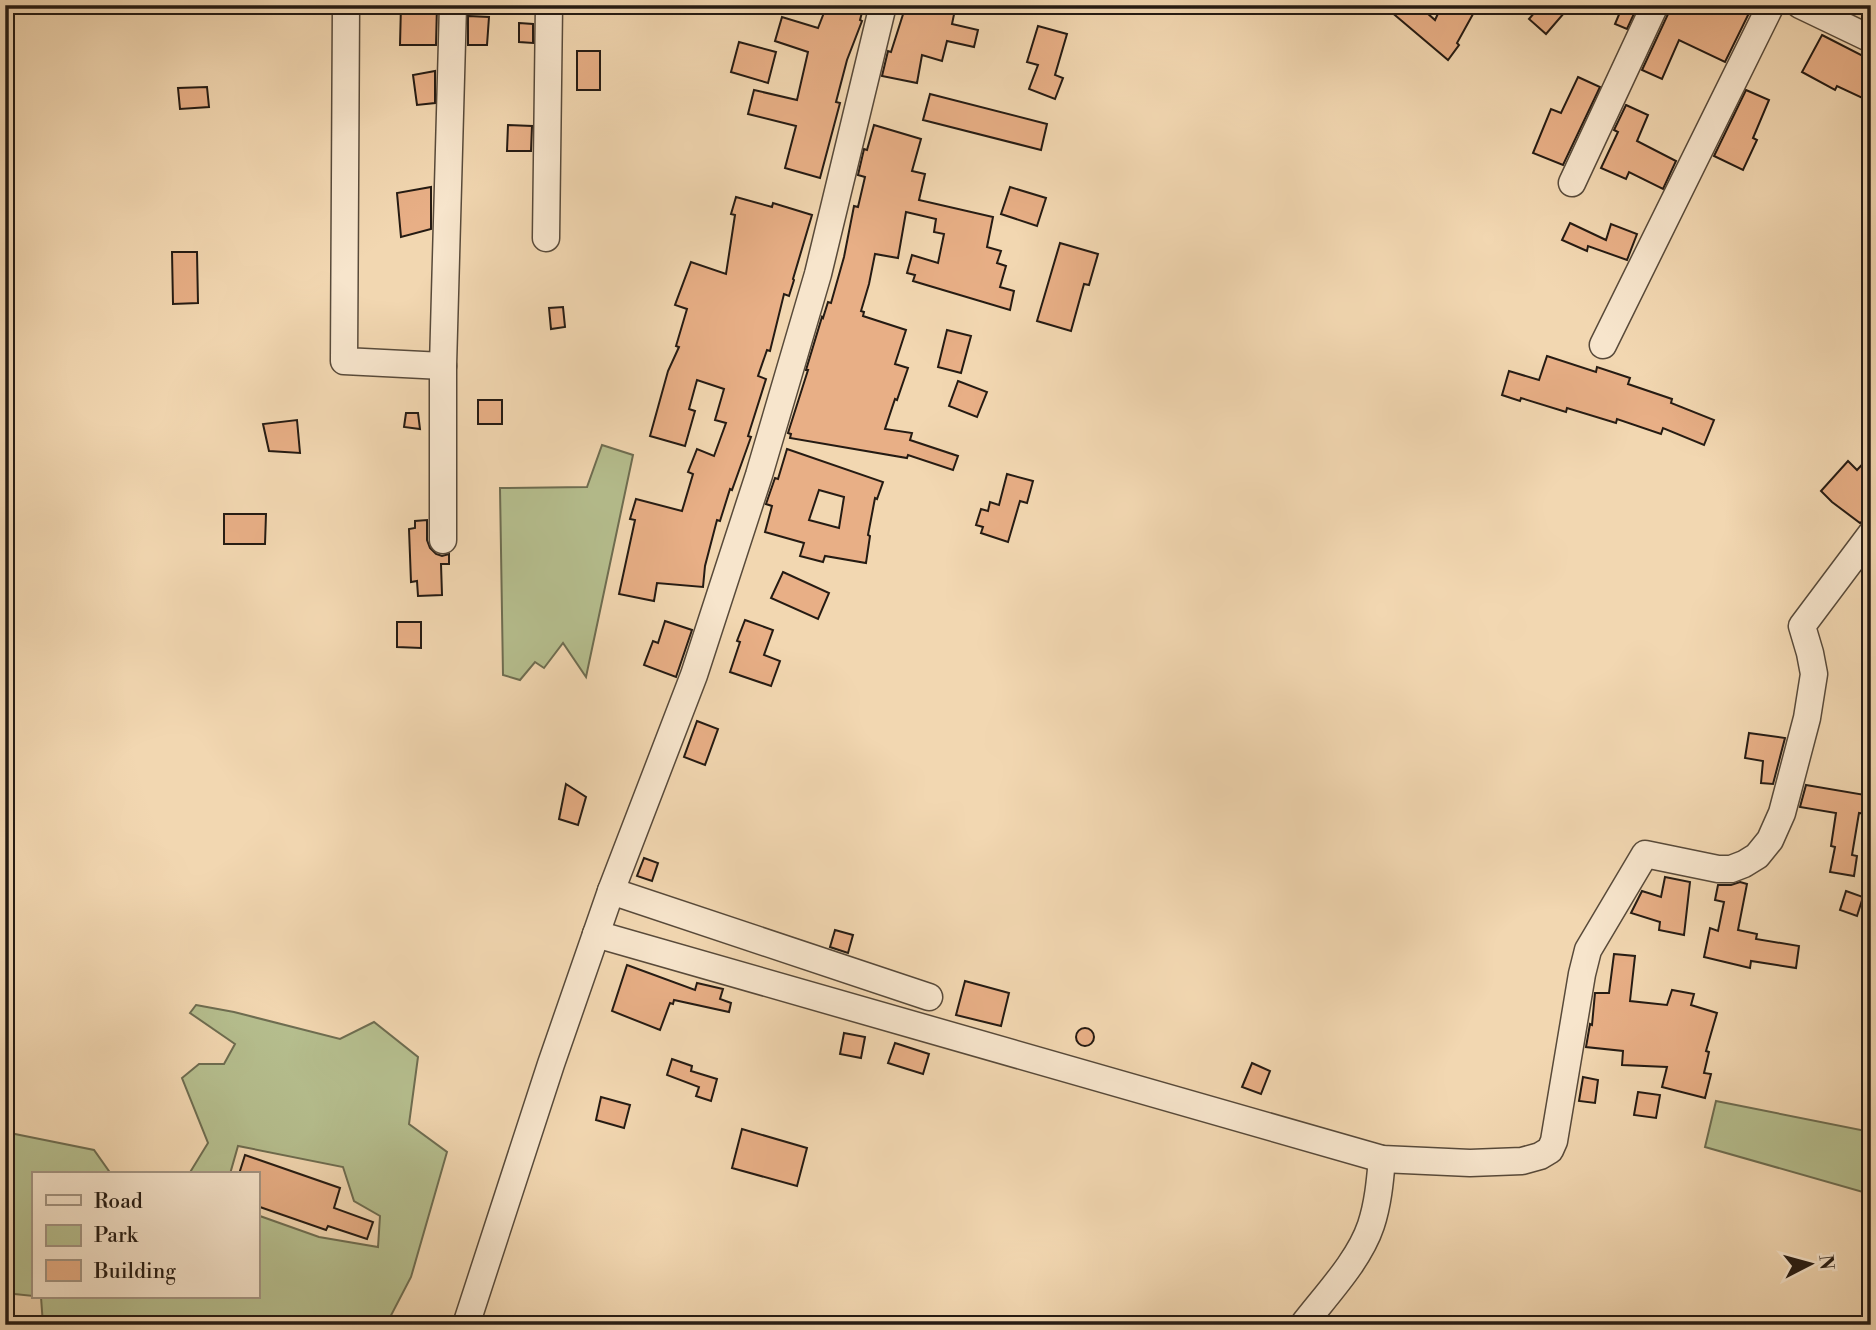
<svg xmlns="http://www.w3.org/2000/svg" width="1876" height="1330" viewBox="0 0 1876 1330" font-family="'Libre Bodoni',serif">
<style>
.green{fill:#b6bf8f;stroke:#6e6d51;stroke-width:2}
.building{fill:#e8af86;stroke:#251b13;stroke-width:2;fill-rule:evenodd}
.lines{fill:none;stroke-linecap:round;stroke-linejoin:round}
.minor-casing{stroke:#584a3a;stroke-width:29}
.minor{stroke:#f7e5cc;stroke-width:26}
</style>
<rect width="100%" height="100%" fill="#f2d7b1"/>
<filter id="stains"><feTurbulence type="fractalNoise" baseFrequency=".00286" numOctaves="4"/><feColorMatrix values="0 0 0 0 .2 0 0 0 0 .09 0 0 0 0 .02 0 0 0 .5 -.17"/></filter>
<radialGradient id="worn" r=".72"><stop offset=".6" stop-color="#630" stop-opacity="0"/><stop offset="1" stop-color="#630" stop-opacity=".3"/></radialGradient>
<g class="green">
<path d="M602,445L633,455L586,677L563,643L544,668L535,662L520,680L503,675L500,488L587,487Z"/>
<path d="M196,1005L234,1012L340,1039L374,1022L418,1057L409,1124L447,1152L411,1277L386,1325H43L41,1297H257V1215L319,1237L378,1247L380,1216L354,1201L343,1167L238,1146L230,1174H189L208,1143L182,1078L199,1064H224L235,1044L190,1013Z"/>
<path d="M1716,1101L1871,1132V1238L1869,1237L1870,1194L1705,1147Z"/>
<path d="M5,1132L94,1150L111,1174H33V1296L5,1293Z"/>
</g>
<g class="building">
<path d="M401,5H437L436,45H400Z"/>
<path d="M827,5H864L860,20L862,21L847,60L836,102L840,103L820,178L785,168L796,126L748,114L754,90L797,100L808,52L775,41L782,17L818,28Z"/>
<path d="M906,5H956L952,24L978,30L974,47L947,41L942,61L922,55L917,83L882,76L888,51L891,52Z"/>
<path d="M1383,5H1418L1435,20L1442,5H1478L1457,43L1459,45L1448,60Z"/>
<path d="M1541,5H1571L1546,34L1529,19Z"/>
<path d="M1623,5H1638L1627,29L1615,24Z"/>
<path d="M1670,5H1753L1725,62L1679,40L1662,79L1642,70L1669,12Z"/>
<path d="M468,16L489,17L487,45H468Z"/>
<path d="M519,23L533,24V43L519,42Z"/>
<path d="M1038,26L1067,34L1055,75L1063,78L1055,99L1029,89L1038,65L1027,62Z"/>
<path d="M1822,35L1871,60V102L1837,86L1835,90L1802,72Z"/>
<path d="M739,42L776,52L768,83L731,72Z"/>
<rect x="577" y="51" width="23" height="39"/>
<path d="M435,71V103L417,105L413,75Z"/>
<path d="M1578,77L1600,87L1563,165L1533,153L1551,109L1561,113Z"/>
<path d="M207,87L209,107L180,109L178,88Z"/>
<path d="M1746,90L1769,100L1753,138L1757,140L1743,170L1714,156Z"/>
<path d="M930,94L1047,124L1041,150L923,120Z"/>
<path d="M1626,105L1648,115L1637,141L1676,161L1663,189L1629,172L1626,179L1601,168L1618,132L1614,130Z"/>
<path d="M508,125L532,126L531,151H507Z"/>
<path d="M874,125L921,139L912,171L925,174L919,200L993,217L987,247L1001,251L997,263L1006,266L1000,287L1014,291L1010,310L913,281L915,275L907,273L912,255L938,263L944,234L934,232L936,219L906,212L898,258L875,254L869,284L861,311L864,312L863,316L906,330L895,364L908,368L897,400L895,399L885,429L912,433L910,440L958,456L953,470L908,455L907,458L790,438L791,434L788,433L808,370H806L822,317L823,318L828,302L831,303L844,257L854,206L858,207L865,177L858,175L864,149L867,150Z"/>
<path d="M431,187V229L401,237L397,193Z"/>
<path d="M1010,187L1046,198L1037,226L1001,214Z"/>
<path d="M736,197L772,207L773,203L812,215L793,279L794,280L789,296L784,294L770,351L767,350L758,376L766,379L748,436L751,437L732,490L730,489L720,521L717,520L705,566L703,587L657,583L654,601L619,594L635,520L630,519L636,499L682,511L693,474L688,472L697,449L714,456L726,423L715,420L724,389L697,380L689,409L695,411L685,446L650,436L668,371L679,347L676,346L687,309L675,305L691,262L726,274L735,215L731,214Z"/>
<path d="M1570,223L1606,240L1611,224L1637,234L1627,260L1588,246L1587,251L1562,240Z"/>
<path d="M1060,243L1098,254L1089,285L1084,284L1071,331L1037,321Z"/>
<path d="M172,252H197L198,303L173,304Z"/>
<path d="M563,307L565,327L551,329L549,308Z"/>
<path d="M947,330L971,336L961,373L938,367Z"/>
<path d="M1547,356L1596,372L1597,367L1630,378L1628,384L1672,399L1671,403L1714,420L1704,445L1663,428L1661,434L1617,419L1616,423L1567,408L1566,412L1521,398L1520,401L1502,395L1509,371L1539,380Z"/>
<path d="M958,381L987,392L977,417L949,406Z"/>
<rect x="478" y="400" width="24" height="24"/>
<path d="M406,413H418L420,429L404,427Z"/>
<path d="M297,420L300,453L269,451L263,424Z"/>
<path d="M787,449L883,482L877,499L875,498L868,535L870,536L866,563L825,556L823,562L800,556L804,543L765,532L772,506L766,504L775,478L778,479ZM819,490L844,497L839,528L809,520Z"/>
<path d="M1871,455V517L1860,523L1832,502L1821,491L1848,461L1857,470Z"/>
<path d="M1007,474L1033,481L1027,503L1020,501L1008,542L981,533L983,527L976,525L981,509L988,511L990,502L999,505Z"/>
<path d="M224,514H266L265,544H224Z"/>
<path d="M427,520V540L430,548L436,554L442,556L449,554V564H441L442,595L418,596L417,581L411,582L409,529L415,528V521Z"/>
<path d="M783,572L829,593L818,619L771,598Z"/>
<path d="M745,620L773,630L764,655L780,661L771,686L730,672L740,642L737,641Z"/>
<path d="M665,621L692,630L676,677L644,665L653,641L658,643Z"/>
<path d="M397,622H421V648L397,647Z"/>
<path d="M697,721L718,729L705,765L684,757Z"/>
<path d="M1749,733L1785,738L1773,784L1761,783L1763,761L1745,758Z"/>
<path d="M566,784L586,797L578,825L559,819Z"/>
<path d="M1806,785L1871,796V815L1859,813L1852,855L1857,856L1854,876L1830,872L1835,847L1831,846L1836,813L1800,807Z"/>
<path d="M644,858L658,863L652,881L637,876Z"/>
<path d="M1665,877L1690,882L1684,935L1659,930L1660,922L1631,913L1642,891L1661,897Z"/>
<path d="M1740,882L1747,884L1738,930L1757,934L1756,939L1799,946L1796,968L1751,961L1750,968L1704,957L1710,928L1718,931L1724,902L1715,900L1718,885H1731Z"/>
<path d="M1846,891L1863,897L1857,916L1840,910Z"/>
<path d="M835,930L853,935L848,953L830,947Z"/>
<path d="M1614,954L1635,956L1630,1001L1667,1005L1672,990L1694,994L1691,1005L1717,1013L1706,1051L1709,1052L1704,1073L1711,1074L1705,1098L1662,1087L1667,1067L1622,1065L1623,1051L1586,1047L1590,1024L1592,1025L1595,993H1609Z"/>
<path d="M627,965L695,990L697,983L723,989L720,999L731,1003L729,1012L674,1000L673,1004L670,1003L660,1030L612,1011Z"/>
<path d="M965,981L1009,993L1001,1026L956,1015Z"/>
<circle cx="1085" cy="1037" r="9"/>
<path d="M844,1033L865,1037L861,1058L840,1054Z"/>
<path d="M895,1043L929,1054L923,1074L888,1063Z"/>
<path d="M672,1059L692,1066L691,1071L717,1079L711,1101L696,1096L699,1087L667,1075Z"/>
<path d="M1252,1063L1270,1071L1261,1094L1242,1087Z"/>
<path d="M1583,1077L1598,1080L1595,1103L1579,1101Z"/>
<path d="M1638,1092L1660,1095L1656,1118L1634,1115Z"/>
<path d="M601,1097L630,1105L624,1128L596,1120Z"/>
<path d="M742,1129L807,1148L797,1186L732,1168Z"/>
<path d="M245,1155L340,1188L334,1208L373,1222L367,1239L328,1226L326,1230L257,1206V1174H239Z"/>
</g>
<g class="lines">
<defs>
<g id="minor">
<path d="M346,5L344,361L443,366"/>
<path d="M1800,5L1871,39"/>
<path d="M1572,183L1655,5"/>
<path d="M546,238L549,5"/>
<path d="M1603,345L1771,5"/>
<path d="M443,540V366L453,5"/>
<path d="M611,891L929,997"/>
<path d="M596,934L1382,1159L1470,1163L1522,1161L1540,1156L1550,1150L1554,1141L1582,974L1588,950L1645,854L1718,869H1731L1744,864L1757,856L1770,840L1782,813L1807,718L1814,674L1810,653L1802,626L1871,534"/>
<path d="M466,1325L551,1064L611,891L694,675L759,475L818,274L883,5"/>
<path d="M1303,1325C1326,1295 1359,1261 1371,1225C1378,1204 1380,1181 1382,1159"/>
</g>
</defs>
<use href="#minor" class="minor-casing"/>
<use href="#minor" class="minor"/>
</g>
<rect width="1876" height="1330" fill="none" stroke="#f2d7b1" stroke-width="28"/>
<rect x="7" y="7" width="1862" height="1316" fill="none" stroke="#251b13" stroke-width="3.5"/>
<rect x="14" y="14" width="1848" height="1302" fill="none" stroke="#251b13" stroke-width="2"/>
<rect x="32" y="1172" width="228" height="126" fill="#f7e5cc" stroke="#a39482" stroke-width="2"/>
<rect x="46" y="1195" width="35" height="10" fill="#f7e5cc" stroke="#a39482" stroke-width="2"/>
<text x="94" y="1208" font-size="21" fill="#251b13">Road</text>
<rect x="46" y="1225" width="35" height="21" fill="#b6bf8f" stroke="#a39482" stroke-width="2"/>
<text x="94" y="1242" font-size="21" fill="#251b13">Park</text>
<rect x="46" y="1260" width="35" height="21" fill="#e8af86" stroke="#a39482" stroke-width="2"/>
<text x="94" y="1278" font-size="21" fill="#251b13">Building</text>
<g transform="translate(1810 1264) rotate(84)" stroke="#f7e5cc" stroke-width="5" paint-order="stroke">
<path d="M0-5L12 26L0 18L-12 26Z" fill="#251b13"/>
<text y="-10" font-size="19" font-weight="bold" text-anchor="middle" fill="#251b13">N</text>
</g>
<rect width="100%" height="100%" filter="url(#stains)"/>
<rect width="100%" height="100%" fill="url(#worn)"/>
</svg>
